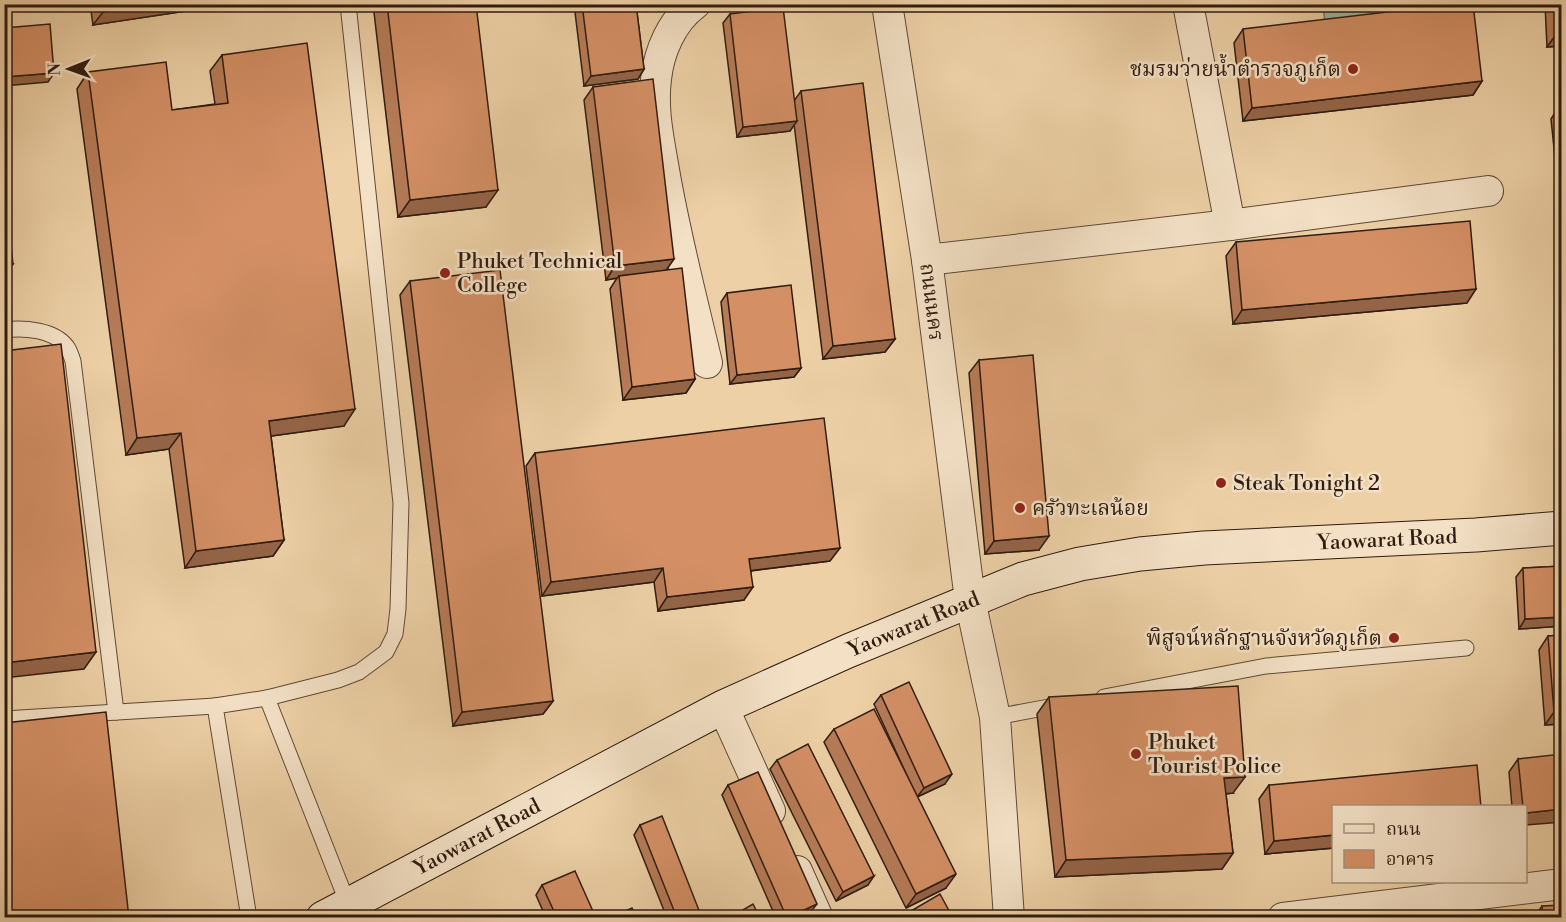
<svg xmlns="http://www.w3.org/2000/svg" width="1566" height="922" viewBox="0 0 1566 922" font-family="'Libre Bodoni','Noto Serif Thai',serif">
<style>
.water{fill:#9ab7a2;stroke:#6f7968;stroke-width:1.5}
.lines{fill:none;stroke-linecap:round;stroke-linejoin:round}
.lane-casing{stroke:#5e4936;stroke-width:17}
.street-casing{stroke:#5e4936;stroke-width:32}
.secondary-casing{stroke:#2f1c10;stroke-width:35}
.lane{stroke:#f3e0c5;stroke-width:15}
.street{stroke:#f3e0c5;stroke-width:30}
.secondary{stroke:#f3e0c5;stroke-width:33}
.wall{fill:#b67b57;stroke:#2f1c10;stroke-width:1.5}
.shaded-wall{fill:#946447;stroke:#2f1c10;stroke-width:1.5}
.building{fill:#d48f65;stroke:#2f1c10;stroke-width:1.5}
.poi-dot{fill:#8f2418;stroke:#f3e0c5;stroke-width:2}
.labels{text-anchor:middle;stroke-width:5;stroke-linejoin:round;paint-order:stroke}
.poi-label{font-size:21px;fill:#2f1c10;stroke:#f3e0c5;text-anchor:start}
.street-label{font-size:21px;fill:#2f1c10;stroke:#f3e0c5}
</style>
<rect width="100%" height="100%" fill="#edd0a6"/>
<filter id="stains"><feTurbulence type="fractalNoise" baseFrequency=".00333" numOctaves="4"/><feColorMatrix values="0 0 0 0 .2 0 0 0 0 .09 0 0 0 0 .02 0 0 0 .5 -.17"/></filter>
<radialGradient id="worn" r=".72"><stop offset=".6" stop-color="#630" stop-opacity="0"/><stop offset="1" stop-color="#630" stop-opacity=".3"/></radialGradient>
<path class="water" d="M1323,5H1462L1326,32Z"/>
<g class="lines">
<defs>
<g id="lane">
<path d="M4,330C24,327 55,330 67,347C70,351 71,356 73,361L116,712"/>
<path d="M1104,697L1266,666L1466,648"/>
<path d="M267,698L348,904"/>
<path d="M995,717L1060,705"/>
<path d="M4,719L215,706"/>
<path d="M249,918L215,706L267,698L338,680L359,672L386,652L395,634L398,609L401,503L348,4"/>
</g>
<g id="street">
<path d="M695,4C672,21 659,51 656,79C652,110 659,140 664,170C675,235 692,299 707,363"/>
<path d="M887,4L927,260L970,600L995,717L1009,918"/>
<path d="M1188,4L1230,225"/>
<path d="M927,260L1230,225L1488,191"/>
<path d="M723,707L770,811"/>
<path d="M797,871L818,918"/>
<path d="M1283,918L1562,884"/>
</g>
<g id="secondary">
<path id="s1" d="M323,918L723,707L848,651L1023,579L1080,564L1140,554L1204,548L1476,535L1562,528"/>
</g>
</defs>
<use href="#lane" class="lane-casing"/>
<use href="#street" class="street-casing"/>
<use href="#secondary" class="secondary-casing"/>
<use href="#lane" class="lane"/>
<use href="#street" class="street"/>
<use href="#secondary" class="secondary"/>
</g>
<g class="wall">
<path d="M90,4H233L93,25Z"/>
<path d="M373,4H476L486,207L398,217Z"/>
<path d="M574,4H636L644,69L638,79L584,86Z"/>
<path d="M1545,4H1562V46L1547,47Z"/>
<path d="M730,14L794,101L801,91L895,339L885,352L823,359L794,124L790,131L737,137L723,23Z"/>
<path d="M1243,29L1482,81L1473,95L1243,121L1234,43Z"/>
<path d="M222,55L344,426L271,436L284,540L273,556L185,568L169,449L126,455L77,89L88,72L172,110L215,104L210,71Z"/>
<path d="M593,87L667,270L695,379L686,393L623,400L610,289L617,278L606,280L584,100Z"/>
<path d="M1560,105H1562V168H1556L1551,119Z"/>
<path d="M1236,242L1467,303L1233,324L1226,256Z"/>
<path d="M410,281L553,701L543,714L453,726L400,295Z"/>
<path d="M727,293L801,368L794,377L730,384L721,302Z"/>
<path d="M979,360L1039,550L985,554L969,373Z"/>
<path d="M535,453L830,561L751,571L744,600L658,611L654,582L542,596L526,466Z"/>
<path d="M1562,566V626L1519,629L1516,577L1523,568Z"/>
<path d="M1562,635V724L1545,725L1539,650L1548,636Z"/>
<path d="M881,695L945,784L917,797L946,888L906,908L824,742L834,729L909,780L874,704Z"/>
<path d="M1049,697L1233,793L1226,794L1233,853L1222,869L1055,877L1037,714Z"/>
<path d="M1518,759L1526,807H1512L1509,772Z"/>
<path d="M777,760L868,885L836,901L770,769Z"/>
<path d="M728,785L810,913L801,918H776L722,795Z"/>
<path d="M1269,785L1334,807V848L1265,854L1259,799Z"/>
<path d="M640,825L702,918H667L634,835Z"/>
<path d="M542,885L596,918H546L536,895Z"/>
<path d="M1542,906L1562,918H1534Z"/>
</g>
<g class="shaded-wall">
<path d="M152,4H233L93,25L103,12Z"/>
<path d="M1557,33H1562V46L1547,47Z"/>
<path d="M644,69L638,79L584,86L591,76Z"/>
<path d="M54,73L48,82L4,86V77Z"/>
<path d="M1482,81L1473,95L1243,121L1252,108Z"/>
<path d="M797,121L790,131L737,137L743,127Z"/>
<path d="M1562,160V168H1556Z"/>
<path d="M498,190L486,207L398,217L410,200Z"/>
<path d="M674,259L665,272L619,276L617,278L606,280L615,266Z"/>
<path d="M13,264L4,276V265Z"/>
<path d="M1476,289L1467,303L1233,324L1242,310Z"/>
<path d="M895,339L885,352L823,359L833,346Z"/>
<path d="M801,368L794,377L730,384L737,375Z"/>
<path d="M695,379L686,393L623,400L632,387Z"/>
<path d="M355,409L344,426L257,438L269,421Z"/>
<path d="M181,433L169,449L126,455L137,438Z"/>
<path d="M1049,536L1039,550L985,554L994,541Z"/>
<path d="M284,540L273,556L185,568L196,551Z"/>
<path d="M840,548L830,561L740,572L749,559Z"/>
<path d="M663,568L654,582L542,596L551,582Z"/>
<path d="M753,587L744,600L658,611L667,597Z"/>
<path d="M1562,617V626L1519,629L1525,619Z"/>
<path d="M96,652L84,669L4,678V663Z"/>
<path d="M553,701L543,714L453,726L462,712Z"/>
<path d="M1562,711V724L1545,725L1554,712Z"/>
<path d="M952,774L945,784L917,797L924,788Z"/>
<path d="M1245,777L1233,793L1212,795L1224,778Z"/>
<path d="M1562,809V822L1526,825V813Z"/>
<path d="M1334,835V848L1265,854L1274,841Z"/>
<path d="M1233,853L1222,869L1055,877L1066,860Z"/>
<path d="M956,874L946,888L906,908L916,894Z"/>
<path d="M874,876L868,885L836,901L843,892Z"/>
<path d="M817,904L810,913L801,918H787Z"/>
</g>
<g class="building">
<path d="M102,4H152L103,12Z"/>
<path d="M387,4H476L498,190L410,200Z"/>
<path d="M582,4H636L644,69L591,76Z"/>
<path d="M1455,4H1473L1482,81L1252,108L1243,29Z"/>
<path d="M1555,4H1562V33H1557Z"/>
<path d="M783,7L797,121L743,127L730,14Z"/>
<path d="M50,24L54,73L4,77V28Z"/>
<path d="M307,43L355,409L269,421L284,540L196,551L181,433L137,438L88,72L166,62L172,110L228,103L222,55Z"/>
<path d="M653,79L674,259L615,266L593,87Z"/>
<path d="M863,83L895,339L833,346L801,91Z"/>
<path d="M4,186L13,264L4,265Z"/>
<path d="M1470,221L1476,289L1242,310L1236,242Z"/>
<path d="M682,268L695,379L632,387L619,276Z"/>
<path d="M500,270L553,701L462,712L410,281Z"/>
<path d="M791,285L801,368L737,375L727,293Z"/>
<path d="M61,344L96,652L4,663V351Z"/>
<path d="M1033,355L1049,536L994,541L979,360Z"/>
<path d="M824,418L840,548L749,559L753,587L667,597L663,568L551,582L535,453Z"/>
<path d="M1562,566V617L1525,619L1523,568Z"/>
<path d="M1562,635V711L1554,712L1548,636Z"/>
<path d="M909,682L952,774L924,788L881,695Z"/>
<path d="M1238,686L1245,777L1224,778L1233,853L1066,860L1049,697Z"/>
<path d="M874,709L956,874L916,894L834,729Z"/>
<path d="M106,712L129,918H4V723Z"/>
<path d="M808,744L874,876L843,892L777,760Z"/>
<path d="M1562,754V809L1526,813V807H1523L1518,759Z"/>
<path d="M1477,765L1481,807H1334V835L1274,841L1269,785Z"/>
<path d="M758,772L817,904L787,918L728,785Z"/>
<path d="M662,816L702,918H677L640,825Z"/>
<path d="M575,871L596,918H557L542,885Z"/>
<path d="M940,894L953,918H906L904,915Z"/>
<path d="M753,904L760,918H729Z"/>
<path d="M1562,905V918H1543L1542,906Z"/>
<path d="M632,908L636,918H610Z"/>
</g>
<g class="poi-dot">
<circle cx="1353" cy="69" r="6"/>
<circle cx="445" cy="273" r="6"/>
<circle cx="1221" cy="483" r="6"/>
<circle cx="1020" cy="508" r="6"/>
<circle cx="1394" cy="638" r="6"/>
<circle cx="1136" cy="754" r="6"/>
</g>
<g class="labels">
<g class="poi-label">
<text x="1341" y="76" text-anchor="end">ชมรมว่ายน้ำตำรวจภูเก็ต</text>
<text x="457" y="268">Phuket Technical<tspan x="457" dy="24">College</tspan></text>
<text x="1233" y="490">Steak Tonight 2</text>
<text x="1032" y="515">ครัวทะเลน้อย</text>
<text x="1382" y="645" text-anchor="end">พิสูจน์หลักฐานจังหวัดภูเก็ต</text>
<text x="1148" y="749">Phuket<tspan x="1148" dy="24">Tourist Police</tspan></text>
</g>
<g class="street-label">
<text transform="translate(932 302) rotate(83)" y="7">ถนนนคร</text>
<text dy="7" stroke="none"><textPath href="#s1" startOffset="1146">Yaowarat Road</textPath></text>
<text dy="7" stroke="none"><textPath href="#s1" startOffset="660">Yaowarat Road</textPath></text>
<text dy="7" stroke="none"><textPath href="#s1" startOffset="174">Yaowarat Road</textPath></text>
</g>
</g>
<rect width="1566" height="922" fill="none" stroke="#edd0a6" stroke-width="24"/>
<rect x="6" y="6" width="1554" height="910" fill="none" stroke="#2f1c10" stroke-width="3"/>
<rect x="12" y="12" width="1542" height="898" fill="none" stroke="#2f1c10" stroke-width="1.5"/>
<rect x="1332" y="805" width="195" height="78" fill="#f3e0c5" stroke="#a5927d" stroke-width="1.5"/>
<rect x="1344" y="824" width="30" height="9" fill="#f3e0c5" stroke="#a5927d" stroke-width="1.5"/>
<text x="1386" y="835" font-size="18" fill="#2f1c10">ถนน</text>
<rect x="1344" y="850" width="30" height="18" fill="#d48f65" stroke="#a5927d" stroke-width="1.5"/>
<text x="1386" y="865" font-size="18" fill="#2f1c10">อาคาร</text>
<g transform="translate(69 69) rotate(269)" stroke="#f3e0c5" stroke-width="4.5" paint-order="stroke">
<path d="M0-4.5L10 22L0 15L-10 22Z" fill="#2f1c10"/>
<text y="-9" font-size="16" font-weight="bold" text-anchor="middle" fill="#2f1c10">N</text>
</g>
<rect width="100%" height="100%" filter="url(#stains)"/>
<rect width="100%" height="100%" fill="url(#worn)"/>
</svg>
